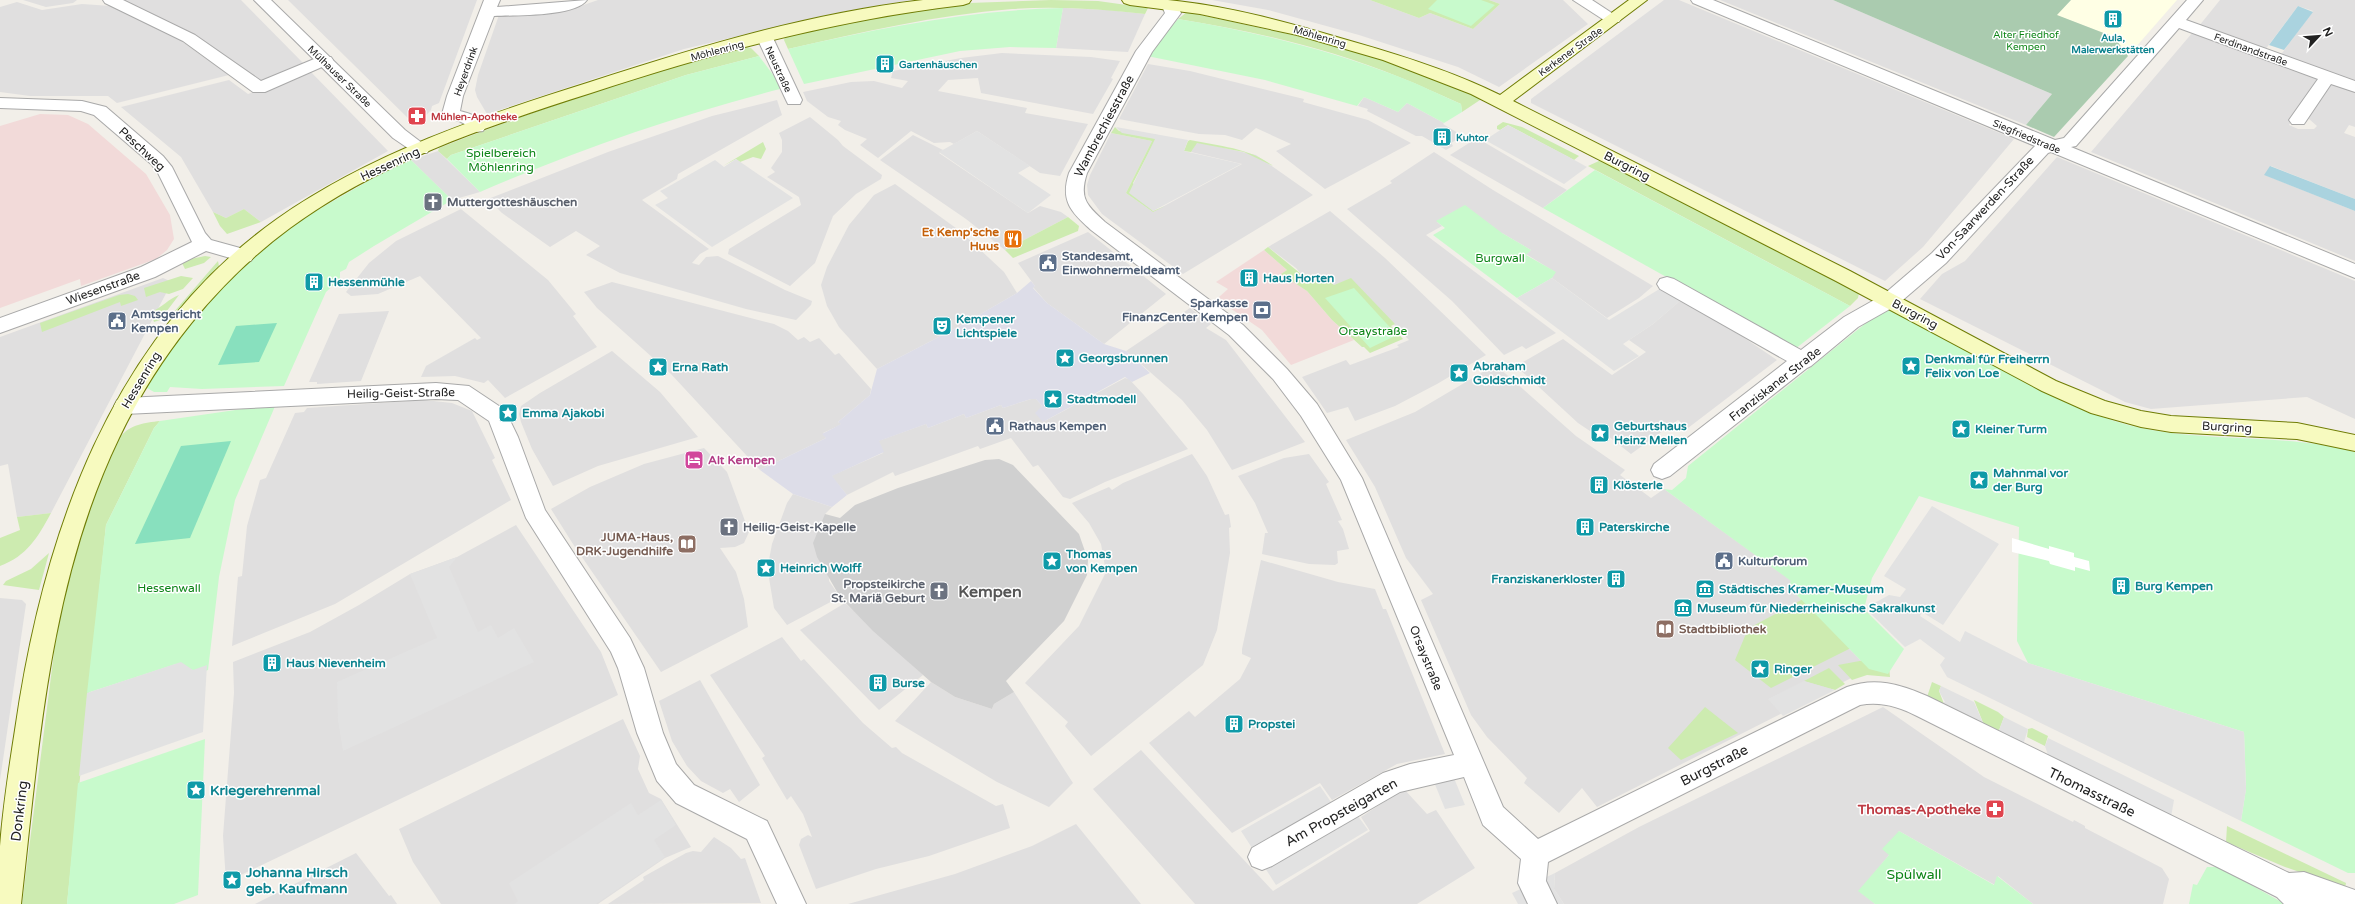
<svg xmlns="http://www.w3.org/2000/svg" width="2355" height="904" viewBox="0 0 2355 904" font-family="'Varela Round',sans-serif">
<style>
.residential{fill:#e0dfdf}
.commercial{fill:#f2dad9}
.education{fill:#ffffe5}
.religious{fill:#d0d0d0}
.grass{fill:#cdebb0}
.cemetery{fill:#aacbaf}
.park{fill:#c8facc}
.pitch{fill:#88e0be}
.parking{fill:#e2e2e2}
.plaza{fill:#dddde8}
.water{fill:#aad3df}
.pier{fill:#fff}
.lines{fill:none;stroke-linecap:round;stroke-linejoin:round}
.minor-casing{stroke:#a9a9a9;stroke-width:2}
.tertiary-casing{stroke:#a9a9a9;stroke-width:2}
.secondary-casing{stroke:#707d05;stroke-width:2}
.minor{fill:#fff;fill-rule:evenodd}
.tertiary{fill:#fff;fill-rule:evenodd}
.secondary{fill:#f7fabf;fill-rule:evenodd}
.labels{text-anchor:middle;stroke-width:3;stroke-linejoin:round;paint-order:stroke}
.far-park-label{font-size:10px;fill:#0c8416;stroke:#fff}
.far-street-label{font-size:10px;fill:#222;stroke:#fff}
.far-culture-label{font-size:10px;font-weight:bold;fill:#0d838f;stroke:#fff;text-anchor:start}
.far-health-label{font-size:10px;font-weight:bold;fill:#be3a42;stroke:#fff;text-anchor:start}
.street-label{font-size:12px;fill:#222;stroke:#fff}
.park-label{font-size:12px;fill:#0c8416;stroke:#fff}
.worship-label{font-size:12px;font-weight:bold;fill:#5b616d;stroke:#fff;text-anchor:start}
.food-label{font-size:12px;font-weight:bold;fill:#c56008;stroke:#fff;text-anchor:end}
.service-label{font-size:12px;font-weight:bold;fill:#4e5e75;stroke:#fff;text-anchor:start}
.culture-label{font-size:12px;font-weight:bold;fill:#0d838f;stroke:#fff;text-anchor:start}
.hotel-label{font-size:12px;font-weight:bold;fill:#b23c85;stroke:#fff;text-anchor:start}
.education-label{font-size:12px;font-weight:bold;fill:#785e54;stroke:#fff;text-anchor:end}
.near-street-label{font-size:14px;fill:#222;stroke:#fff}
.near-culture-label{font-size:14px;font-weight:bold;fill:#0d838f;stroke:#fff;text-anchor:start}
.near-health-label{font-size:14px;font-weight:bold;fill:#be3a42;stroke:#fff;text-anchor:end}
.near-park-label{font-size:14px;fill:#0c8416;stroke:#fff}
.district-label{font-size:16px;font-weight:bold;fill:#555;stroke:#fff}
</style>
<rect width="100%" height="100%" fill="#f2efe9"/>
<g class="residential">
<path d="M23,0H77L73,3L46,7Z"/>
<path d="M122,0H241L305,65L261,83L192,33Z"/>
<path d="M288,0H477L439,103L432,106L431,110L419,123L414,124Z"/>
<path d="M598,0H912L831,14L684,49L487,114L477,97L475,90L478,75L499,15L572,9Z"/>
<path d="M1212,0H1370L1419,18L1430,13L1473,29L1500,4L1489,0H1563L1588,24L1499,87L1458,67L1359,35L1268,10Z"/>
<path d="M1664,0H1679L2014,139L1923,247L1885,281L1531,103V99Z"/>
<path d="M1720,0H1833L2052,94L2026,125Z"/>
<path d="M2220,0H2355V82L2280,56L2313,11L2298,6L2265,50L2199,26Z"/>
<path d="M17,2L42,10L82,4L111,6L180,40L229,75L117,103L108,96H30L0,92V7Z"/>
<path d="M1063,8L1109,10L1145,14L1128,52L1056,48Z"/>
<path d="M2193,32L2320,78L2289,125L2298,129H2314L2317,126L2309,119L2308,115L2330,82L2355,91V127L2349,125L2344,133L2355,137V199L2271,166L2265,175L2355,211V261L2091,152Z"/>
<path d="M1002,53L1091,57L1120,61L1111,78L1113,79L1093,114L981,93L978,78L948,80L938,91L1027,108L1025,113L1088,124L1060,176L1040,173L977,131L954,144L950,142L934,143L911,131L878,158L860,145L867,139L845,130L838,125L841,121L828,117L807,101L803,92L851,82L874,81L902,88L908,81L891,78L893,71L961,58Z"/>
<path d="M1148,64L1190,71L1304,99L1303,102L1368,120L1411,143L1325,189L1276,151L1291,144L1256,128L1242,140L1225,135L1199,134L1119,119Z"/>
<path d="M310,71L388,151L261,222L244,209L226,218L213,212L181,157L121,107L229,80L248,94Z"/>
<path d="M1364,97L1398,112L1407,103L1444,123L1443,124L1463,136L1451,143L1453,146L1446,150L1422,136H1416L1367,111L1368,109L1358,106Z"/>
<path d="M777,100L782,115L678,174L677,179L642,200L709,249L700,254L692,263L699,265L706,257L718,256L785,290L812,301L811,305L796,320L746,309L620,273L586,255L600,246L576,231L550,247L502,213L488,199L608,152L712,116Z"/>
<path d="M810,117L838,140L843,146L882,175L881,179L856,194L833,216L815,263L790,286L728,254L729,249L801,205L799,197L767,177L775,172L771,168L782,152V140L779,133Z"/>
<path d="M1111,133L1152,141L1126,193L1153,212L1242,164L1191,152L1197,142L1256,155L1313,195L1183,274L1102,214L1088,195L1087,185L1090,175Z"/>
<path d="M913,135L943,150L939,153L1028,213L1040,206L1061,212L1068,217L1005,250L966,219L880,160Z"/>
<path d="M1477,138L1518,162L1567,190L1543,208L1450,155Z"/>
<path d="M438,151L480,192L452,200L411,160Z"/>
<path d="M1434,152L1493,190L1653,286L1639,298L1607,318L1552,278L1555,272L1526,254L1531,250L1502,233L1437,222L1442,226L1426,235L1556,333L1526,349L1522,346L1504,355L1452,301L1347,209L1392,183L1390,181Z"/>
<path d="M2057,157L2355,281V419L2307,397L2151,409L2125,402L1920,299L1942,274L1965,261Z"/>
<path d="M895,184L960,231L1004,272L1017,293L958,327L877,369L839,327L827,306L821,285L827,267L849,225L874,195Z"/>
<path d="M461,209L548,280L576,314L573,316L597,347L505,398L488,380L484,383L455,376L421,377L426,366L475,338L477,340L481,338L420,276L378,294L351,296L346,292L369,263L396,241Z"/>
<path d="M1330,211L1385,258L1486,355L1437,384L1395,406L1355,421L1348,407L1327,413L1302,377L1346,360L1350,365L1399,347L1397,345L1409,340L1351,279L1334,285L1322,276L1301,274L1296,268L1268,247Z"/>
<path d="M1088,232L1166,294L1104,344L1047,303L1033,287L1035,286L1018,263Z"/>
<path d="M163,278L172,282L51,513L17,517L8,464L0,466V337Z"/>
<path d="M612,282L774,324L788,331L798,340L804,337L810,342L819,338L835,355L839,353L871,389L870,395L838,422L842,424L823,433L826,438L760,470L671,374L597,308L584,292Z"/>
<path d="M1681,300L1731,329L1777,360L1688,428L1678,420L1631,454L1599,429L1593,433L1578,423L1516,366L1563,339L1612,375L1646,352L1629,340L1653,324Z"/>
<path d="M1190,308L1211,324L1206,328L1226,340L1305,442L1232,470L1207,430L1182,400L1126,351Z"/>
<path d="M389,311L361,381L317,384V382H309L339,314Z"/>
<path d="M612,351L660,392L698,437L598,466L553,486L532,449L521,422L519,414L521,406L540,393Z"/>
<path d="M1493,366L1498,367L1576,436L1625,470L1620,475L1651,498L1664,489L1792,581L1788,586L1869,669L1597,807L1582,788L1559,813L1524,783L1527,778L1487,737L1471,715L1421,600L1433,594L1406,558L1375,487L1346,440L1415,412Z"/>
<path d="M1125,378L1129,379L1143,394L1188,449L1105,482L1070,499L1063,497L1038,465L1033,467L1011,438L980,449L978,446L895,476L893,472L847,495L831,476L883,453L878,441L926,424L928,428L964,414L966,418L1001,405L1003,408L1031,399H1036L1042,406L1039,411L1043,422Z"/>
<path d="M424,400L452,403L472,411L495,458L492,460L511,500L335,604L232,646L238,577L242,576L247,526L260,480L266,478L295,413L304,412L307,408Z"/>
<path d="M704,448L727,472L749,532L744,543L735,547L720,548L736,572L744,599L748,627L661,672L573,544L551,509L590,487L644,464Z"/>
<path d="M1192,454L1207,476L1225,515L1229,514L1231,527L1229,528L1230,553L1217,630L1203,665L1091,756L1065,726L1068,722L1025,683L1079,626L1106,572L1101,544L1089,523L1072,503L1109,487L1112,490L1123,483Z"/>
<path d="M1309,454L1329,482L1326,484L1342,520L1338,521L1343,529L1349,549L1337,551L1338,563L1335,565L1309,564L1262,554L1265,533H1268L1255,503L1238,476L1284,458Z"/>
<path d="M793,494L832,507L825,514L829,581L840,597L787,625L774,608L768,572L769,560L772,544L787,503Z"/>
<path d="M516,525L601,652L618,695L226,882L223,836L234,693L233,662L310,632L359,605L410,574L457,557Z"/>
<path d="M1261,560L1338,582L1375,589L1383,609H1386L1445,754L1397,764L1332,800L1320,783L1232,833L1149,743L1189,711L1195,717L1240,679L1251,658L1242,654V649Z"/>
<path d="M0,598L22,600L26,604L0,780Z"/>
<path d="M845,603L923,675L879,710L800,630Z"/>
<path d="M782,637L801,661L804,659L863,723L892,748L896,747L902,753L996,806L1003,804L1010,828L929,856L876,869L816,889L799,845L801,839L808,835L812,837L803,814L791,796L787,800L762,758L765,756L710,675Z"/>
<path d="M700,680L760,785L739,802L730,789L723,793L701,781L687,766L672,741L659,701Z"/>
<path d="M931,682L955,697L992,709L994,704L1014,692L1073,783L1049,807L997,782L895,721Z"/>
<path d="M1883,707L1984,777L2073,822L2074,820L2085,826V828L2162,868L2169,879L2163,904H2033L1998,876L1995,885L1899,831L1889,855L1859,891L1875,904H1564L1554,889L1555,873L1639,827Z"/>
<path d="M623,719L640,756L638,769L649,793L661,799L691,847L665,858L598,904H441L413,862L399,829Z"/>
<path d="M1141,750L1273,891L1370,831L1361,817L1404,789L1427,814L1436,810L1475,868L1417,904H1195L1093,789Z"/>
<path d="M1076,824L1141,904H848L955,874L1032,846Z"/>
<path d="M714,837L731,848L741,859L745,858L761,903L608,904L644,880L643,877L686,853L693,851L701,852Z"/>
<path d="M356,853L389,896L391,895L397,904H255Z"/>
</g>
<g class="commercial">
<path d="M40,114L68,115L88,124L146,174L170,215L174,239L167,250L156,259L81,286L80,279L0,308V126Z"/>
<path d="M1264,250L1287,270L1282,274L1307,291L1332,320L1354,340L1291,365L1262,330L1227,306L1219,297L1228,289L1216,282Z"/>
</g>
<path class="education" d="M2071,0H2177L2128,56L2114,37L2056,15Z"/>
<path class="religious" d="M999,459L1013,465L1079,534L1088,560L1087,575L1064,621L1006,681L1014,692L994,704L992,709L955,697L931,682L873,631L840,597L817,557L813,543L825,514L840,518L855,505L898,488L985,460Z"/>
<g class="grass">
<path d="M1051,0L1098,1L1148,8L1145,14C1101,9 1056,6 1012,9C936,15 862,32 788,49L784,40L785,37L888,15L969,3Z"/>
<path d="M1370,0H1489L1500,4L1473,29L1430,13L1419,18Z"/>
<path d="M1187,12L1320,41L1402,66L1483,98L1462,112L1461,104C1440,95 1420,85 1399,77C1329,48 1252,31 1178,19Z"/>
<path d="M744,47L751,48L759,56L686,75L451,155L447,159L438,151L439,148C539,108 640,76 744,47Z"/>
<path d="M1503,122L1522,127L1579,156L1574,160L1508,125L1500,130L1497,129V126Z"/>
<path d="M1115,127L1119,131L1158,135L1133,183L1153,211L1165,206L1153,212L1126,193L1152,141L1111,133Z"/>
<path d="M1190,140C1219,146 1250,148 1273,166L1244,152L1197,143L1191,152L1184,151L1188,141Z"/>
<path d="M763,142L766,149L761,159L753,157L740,162L736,159L723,166Z"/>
<path d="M1601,160L1859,293L1858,298L1850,306L1588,166Z"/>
<path d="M244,209L261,222L227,234L220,226L213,212L226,218Z"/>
<path d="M1068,217L1079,226L1078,231L1013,258L1005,250Z"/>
<path d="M1268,247L1301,274L1322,276L1334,285L1351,278L1395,324L1391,326L1403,339L1370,353L1364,347H1362L1332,320L1307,291L1281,274L1287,270L1264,250Z"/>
<path d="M205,256L211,257L204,263L185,269L181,261Z"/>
<path d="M218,261L219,266L217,271L178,313H173Z"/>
<path d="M181,276L193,278L183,289L169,294L160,292L146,297L144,288Z"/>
<path d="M128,294L135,296L138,300L121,306L120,302L42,332L40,323L119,295Z"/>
<path d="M179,295L160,320L154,322L151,312C163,307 168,299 179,295Z"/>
<path d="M160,421L154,428L106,525L67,904H22L55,645L62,607L81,533L97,487L120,437C131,424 144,423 160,421Z"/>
<path d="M51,513C38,537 27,556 0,566V538L20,530L17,517Z"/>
<path d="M49,553L39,590L3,585L6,581L31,569Z"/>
<path d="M1803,599L1861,643L1771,688L1735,660L1745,636L1751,627Z"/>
<path d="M1865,660L1889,667L1890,677L1867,675L1852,680L1838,665Z"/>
<path d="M1829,668L1845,684L1835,690L1804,681Z"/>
<path d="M1932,682L1941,686L1939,691L1944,704L1927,697Z"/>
<path d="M1974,700L1998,712L2004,717L1998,733L1984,725Z"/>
<path d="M1705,707L1738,733L1681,760L1668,748Z"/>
<path d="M2032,728L2048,736L2045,746L2027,737L2028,729Z"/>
<path d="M2227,826L2346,883L2345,888L2285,867L2226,842Z"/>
</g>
<path class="cemetery" d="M1833,0H2071L2057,15L2114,37L2128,56L2054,137L2026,125L2052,94Z"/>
<g class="park">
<path d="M1437,0H1481L1495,5L1471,26L1428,9Z"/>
<path d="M1063,8L1056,48L1010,47L960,51L804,84L788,49C879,28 970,10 1063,8Z"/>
<path d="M1178,19C1252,31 1326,49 1397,76C1419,84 1440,95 1461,104L1462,112L1444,123L1407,103L1398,112L1364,97L1357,106L1265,80L1147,56Z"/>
<path d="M759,56L777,80L780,89C678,115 577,150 480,192L447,159L451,155L686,75Z"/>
<path d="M411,160L452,200L374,246L349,262L346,269L340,272V279L326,292L284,386L202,389L170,387L167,392H154L147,388L148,383L182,331L237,271L300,220L398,164Z"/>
<path d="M1595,170L1850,306L1795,349L1543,208Z"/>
<path d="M1465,205L1502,233L1531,250L1526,255L1556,272L1552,278L1517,298L1433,235L1445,228L1436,221Z"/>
<path d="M1354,288L1397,335L1370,348L1325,298Z"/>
<path d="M1889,310L1901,313C1938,333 1975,353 2012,373C2049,393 2086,414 2128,425C2202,444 2281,432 2355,452V873H2348L2241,821L2246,789L2244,732L2028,663L2017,641L2019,527L1919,496L1872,578L1864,609L1904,649L1888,674L1869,669L1788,586L1791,581L1664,489L1672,490L1686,478L1688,466L1876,315Z"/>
<path d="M276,404L235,500L219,577L208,670L188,678L176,664L87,693L106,525L154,428L160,421Z"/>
<path d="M205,739L198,895L174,904H67L78,783Z"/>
<path d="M1899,831L1994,885L1997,876L2033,904H1875L1858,891L1889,855L1882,849Z"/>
<path d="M2207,867H2219L2285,904H2189L2193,884L2197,885Z"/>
</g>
<g class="pitch">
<path d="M277,323L259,362L218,365L236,326Z"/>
<path d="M231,441L190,538L135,544L181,446Z"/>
</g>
<g class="parking">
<path d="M1508,125L1569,157L1587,167L1564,184L1485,140Z"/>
<path d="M1116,127L1188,140L1184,151L1241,164L1153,211L1129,193L1155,139L1122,133Z"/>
<path d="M977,131L1030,166L1018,173L1051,195L1028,213L939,152Z"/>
<path d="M736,159L793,198L712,247L655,205L668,198L660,191L666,188L715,160L724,167Z"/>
<path d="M1552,278L1609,320L1661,288L1680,301L1653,324L1623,344L1639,356L1614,371L1517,298Z"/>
<path d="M1932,506L1999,544L1943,625L1922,612L1920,616L1960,642L1965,631L2028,663L2244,732L2246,789L2241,821L1947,677L1940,665L1945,658L1920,639L1905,647L1869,612V606L1889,595L1900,597L1906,589L1884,576Z"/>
<path d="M457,557L449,567L478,632L491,625L498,638L514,628L534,662L343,751L338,720L337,682L437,638L410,574Z"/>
<path d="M181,662L193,670L207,665L203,732L79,776L87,693Z"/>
<path d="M1804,681L1835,690L1783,716L1768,699Z"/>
<path d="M1941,686L1974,702L1984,725L1940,704L1945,702L1939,691Z"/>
<path d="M2004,717L2028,729L2023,745L1998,733Z"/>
<path d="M2048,738L2174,800L2171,817L2049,758L2045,746Z"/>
<path d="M1454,778L1465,805L1445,809L1434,782Z"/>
<path d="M1320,786L1333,805L1345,798L1368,830L1276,885L1241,831Z"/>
<path d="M661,800L676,825L654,840L665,857L596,904H514L518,901L509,883L631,803L638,815Z"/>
<path d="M1555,873L1554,889L1564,904H1518L1512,893Z"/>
</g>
<path class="plaza" d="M1031,281L1035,286L1033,288L1047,303L1104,344L1126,351L1150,373L1132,382L1125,377L1043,422L1035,413L1042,406L1036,399H1031L1003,408L1001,405L966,418L964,414L928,428L926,424L879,441L884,452L832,476L847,495L832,507L793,494L760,470L826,438L822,434L841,424L838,422L870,395L877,369L958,327L1017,293Z"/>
<g class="water">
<path d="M2298,6L2313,12L2284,50L2269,45Z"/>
<path d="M2270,166L2355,199V211L2264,175Z"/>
</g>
<path class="pier" d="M2012,538L2049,549V546L2074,553V557L2089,561L2090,571L2075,567V571L2050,564L2049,561L2012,552Z"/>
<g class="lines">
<defs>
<g id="minor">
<path d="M103,0H123L195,35L261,81L319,57H331L333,60L331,63L265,92H253L183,41L105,3Z"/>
<path d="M484,0H500L497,7L587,0C575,17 514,15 494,16L463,96L460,111C472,114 479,117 486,127L483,131C470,134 471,126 461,122C456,119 450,119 445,118L442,114L447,96Z"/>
<path d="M1573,0H1592L1621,19L1619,22H1607Z"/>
<path d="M1691,0H1713L2055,140L2064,138L2187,0H2203L2186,20L2355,81V92L2331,84L2304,124H2292L2289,120L2318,79L2179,28L2076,146L2071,147L2355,264V278L2051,152L2048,153L1946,263L1897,305L1858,327L1811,366L1807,368L1670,476L1662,479L1654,476L1651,470L1654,464L1787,361L1660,289L1657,284L1660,279L1667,277L1674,279L1801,350L1844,317L1883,295L1932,253L2035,146L1693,3Z"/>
<path d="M1163,1H1175L1181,13L1152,52L1087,173C1079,198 1086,205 1105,222L1243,325L1287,369L1317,404L1362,478L1503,807L1538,839L1847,687C1875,677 1900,684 1927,696L2289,873L2304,872L2355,890V904H2284L2277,897L1917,716C1899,707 1881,701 1860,705L1548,862L1546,881L1557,904H1528L1518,883L1521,859L1483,825L1464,777L1400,792L1272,866L1262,870L1252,866L1248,857L1252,848L1383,773L1410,764L1454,755L1341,480L1301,416L1273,379L1229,335L1091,230C1071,212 1060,201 1069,173L1136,51L1165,13L1161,4Z"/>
<path d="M765,33L771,35L773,38L802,100L800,104H788L786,100L757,38L759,35Z"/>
<path d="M0,98L82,101L106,107L163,156L172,167L205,233L211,240L251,251L254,256L251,261L244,262L206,251L155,277L0,333V318L141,267L192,242L158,173L151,164L94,115L81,111L0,108Z"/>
<path d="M436,383L469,386L505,410L518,437L545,510L630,638L644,668L663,733L676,764L694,785L767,821L806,904H777L747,839L676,803L657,781L637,733L618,668L611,652L526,518L489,421L458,400L436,399L125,414L117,412L114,406L117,400L125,398Z"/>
</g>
<path id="tertiary" d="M254,0H271L405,130L430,149L427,153H415L393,138Z"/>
<g id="secondary">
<path d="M923,0H971L969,3L963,5C835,20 713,53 591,93C487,126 378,163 290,228C217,282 158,356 119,438C49,583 39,746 21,904H0C0,885 0,865 0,846C3,807 9,768 15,730C43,535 110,338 277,219C371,153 482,116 590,82C698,47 810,13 923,0Z"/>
<path d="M1122,0C1137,0 1153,0 1168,0C1231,6 1294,24 1354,42C1403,56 1454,72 1500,95L1629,0H1647L1513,101L1850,271L2056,381L2105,401L2141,411L2171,416L2297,423L2355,435V451L2297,439L2171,432L2141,427L2091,413L2042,391L1836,281L1471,94L1383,60L1297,35L1200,14L1130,5L1124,3Z"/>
</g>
</defs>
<use href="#minor" class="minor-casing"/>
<use href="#tertiary" class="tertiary-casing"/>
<use href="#secondary" class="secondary-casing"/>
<use href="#minor" class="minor"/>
<use href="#tertiary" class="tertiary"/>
<use href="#secondary" class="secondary"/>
</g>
<defs>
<symbol id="building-square" viewBox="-11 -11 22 22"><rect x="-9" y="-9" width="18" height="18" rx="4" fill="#0f9aa8" stroke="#fff"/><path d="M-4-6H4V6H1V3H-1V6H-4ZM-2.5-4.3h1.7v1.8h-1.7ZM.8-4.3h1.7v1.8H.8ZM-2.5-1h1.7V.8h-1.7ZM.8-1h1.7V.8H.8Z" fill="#fff"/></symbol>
<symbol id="pharmacy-square" viewBox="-11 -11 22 22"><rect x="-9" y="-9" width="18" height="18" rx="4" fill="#e0444e" stroke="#fff"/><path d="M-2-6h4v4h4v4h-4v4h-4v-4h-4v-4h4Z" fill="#fff"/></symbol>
<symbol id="church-square" viewBox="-11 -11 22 22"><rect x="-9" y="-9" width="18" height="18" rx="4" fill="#6b7280" stroke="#fff"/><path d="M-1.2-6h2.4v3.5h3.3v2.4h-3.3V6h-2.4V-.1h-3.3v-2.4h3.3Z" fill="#fff"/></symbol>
<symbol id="restaurant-square" viewBox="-11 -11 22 22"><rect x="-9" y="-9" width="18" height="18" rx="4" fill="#e8710a" stroke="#fff"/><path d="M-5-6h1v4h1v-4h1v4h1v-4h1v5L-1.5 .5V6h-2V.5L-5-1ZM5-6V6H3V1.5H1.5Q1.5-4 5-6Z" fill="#fff"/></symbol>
<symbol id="civic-square" viewBox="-11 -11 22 22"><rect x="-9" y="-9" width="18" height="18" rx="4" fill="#5c6f8a" stroke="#fff"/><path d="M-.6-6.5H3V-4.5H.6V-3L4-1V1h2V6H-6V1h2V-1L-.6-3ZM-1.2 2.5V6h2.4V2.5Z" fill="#fff"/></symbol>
<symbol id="bank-square" viewBox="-11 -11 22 22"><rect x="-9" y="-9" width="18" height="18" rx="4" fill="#5c6f8a" stroke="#fff"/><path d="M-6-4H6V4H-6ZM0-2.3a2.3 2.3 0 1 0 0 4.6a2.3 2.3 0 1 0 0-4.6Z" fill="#fff"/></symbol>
<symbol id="theatre-square" viewBox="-11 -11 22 22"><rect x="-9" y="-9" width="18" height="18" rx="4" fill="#0f9aa8" stroke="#fff"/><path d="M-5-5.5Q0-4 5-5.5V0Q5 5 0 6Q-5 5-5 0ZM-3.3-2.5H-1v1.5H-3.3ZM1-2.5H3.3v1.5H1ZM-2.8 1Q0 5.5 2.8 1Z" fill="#fff"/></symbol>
<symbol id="sight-square" viewBox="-11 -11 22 22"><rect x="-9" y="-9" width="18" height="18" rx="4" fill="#0f9aa8" stroke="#fff"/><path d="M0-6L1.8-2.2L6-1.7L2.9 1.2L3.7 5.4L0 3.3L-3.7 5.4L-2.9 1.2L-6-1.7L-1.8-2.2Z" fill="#fff"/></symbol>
<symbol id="hotel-square" viewBox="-11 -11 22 22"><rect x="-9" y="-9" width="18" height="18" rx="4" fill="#d1479c" stroke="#fff"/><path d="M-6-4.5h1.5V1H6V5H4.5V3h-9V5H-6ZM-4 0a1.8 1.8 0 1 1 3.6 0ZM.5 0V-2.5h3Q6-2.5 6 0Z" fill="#fff"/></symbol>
<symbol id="library-square" viewBox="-11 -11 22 22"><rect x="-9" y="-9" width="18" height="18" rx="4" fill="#8d6e63" stroke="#fff"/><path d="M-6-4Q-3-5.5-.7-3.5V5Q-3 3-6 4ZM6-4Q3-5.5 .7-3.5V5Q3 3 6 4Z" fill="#fff"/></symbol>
<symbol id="museum-square" viewBox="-11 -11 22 22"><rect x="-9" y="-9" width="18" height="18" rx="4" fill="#0f9aa8" stroke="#fff"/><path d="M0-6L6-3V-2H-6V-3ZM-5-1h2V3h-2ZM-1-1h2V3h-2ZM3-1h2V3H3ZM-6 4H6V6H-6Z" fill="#fff"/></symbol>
</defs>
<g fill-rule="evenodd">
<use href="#building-square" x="2102" y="8" width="22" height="22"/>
<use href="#building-square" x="874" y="53" width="22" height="22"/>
<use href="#pharmacy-square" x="406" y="105" width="22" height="22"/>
<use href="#building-square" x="1431" y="126" width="22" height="22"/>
<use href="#church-square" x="422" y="191" width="22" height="22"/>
<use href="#restaurant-square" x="1002" y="228" width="22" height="22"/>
<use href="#civic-square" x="1037" y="252" width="22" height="22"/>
<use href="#building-square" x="1238" y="267" width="22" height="22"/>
<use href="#building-square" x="303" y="271" width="22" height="22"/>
<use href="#bank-square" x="1251" y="299" width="22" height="22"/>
<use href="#civic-square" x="106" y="310" width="22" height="22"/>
<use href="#theatre-square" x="931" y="315" width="22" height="22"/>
<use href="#sight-square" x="1054" y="347" width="22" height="22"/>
<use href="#sight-square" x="1900" y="355" width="22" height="22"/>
<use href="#sight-square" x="647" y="356" width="22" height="22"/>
<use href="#sight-square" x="1448" y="362" width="22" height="22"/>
<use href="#sight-square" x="1042" y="388" width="22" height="22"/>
<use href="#sight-square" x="497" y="402" width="22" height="22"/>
<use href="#civic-square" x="984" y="415" width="22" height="22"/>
<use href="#sight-square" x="1950" y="418" width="22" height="22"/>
<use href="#sight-square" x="1589" y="422" width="22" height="22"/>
<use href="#hotel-square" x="683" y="449" width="22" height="22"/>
<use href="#sight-square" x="1968" y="469" width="22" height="22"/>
<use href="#building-square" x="1588" y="474" width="22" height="22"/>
<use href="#church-square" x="718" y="516" width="22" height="22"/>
<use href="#building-square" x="1574" y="516" width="22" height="22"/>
<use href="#library-square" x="676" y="533" width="22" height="22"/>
<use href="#sight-square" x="1041" y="550" width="22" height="22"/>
<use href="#civic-square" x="1713" y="550" width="22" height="22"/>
<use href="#sight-square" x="755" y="557" width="22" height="22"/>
<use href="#building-square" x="1605" y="568" width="22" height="22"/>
<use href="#building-square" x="2110" y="575" width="22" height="22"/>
<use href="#museum-square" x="1694" y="578" width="22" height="22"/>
<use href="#church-square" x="928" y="580" width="22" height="22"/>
<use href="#museum-square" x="1672" y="597" width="22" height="22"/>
<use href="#library-square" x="1654" y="618" width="22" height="22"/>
<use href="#building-square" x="261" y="652" width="22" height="22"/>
<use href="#sight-square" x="1749" y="658" width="22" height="22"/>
<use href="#building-square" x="867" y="672" width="22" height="22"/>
<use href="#building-square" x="1223" y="713" width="22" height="22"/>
<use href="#sight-square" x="185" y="779" width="22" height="22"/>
<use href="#pharmacy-square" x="1984" y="798" width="22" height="22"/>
<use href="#sight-square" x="221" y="869" width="22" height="22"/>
</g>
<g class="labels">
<g class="far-park-label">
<text x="2026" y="38">Alter Friedhof<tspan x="2026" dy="12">Kempen</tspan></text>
</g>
<g class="far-street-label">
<text transform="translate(1320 36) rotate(16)" y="4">Möhlenring</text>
<text transform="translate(2251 49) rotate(20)" y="4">Ferdinandstraße</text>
<text transform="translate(717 50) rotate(-15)" y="4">Möhlenring</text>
<text transform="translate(1570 51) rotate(-36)" y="4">Kerkener Straße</text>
<text transform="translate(779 69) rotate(65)" y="4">Neustraße</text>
<text transform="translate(465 71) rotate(-70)" y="4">Heyerdrink</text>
<text transform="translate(340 76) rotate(44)" y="4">Mülhauser Straße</text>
<text transform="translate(2027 136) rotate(23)" y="4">Siegfriedstraße</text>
</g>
<g class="far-culture-label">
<text x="2113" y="41" text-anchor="middle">Aula,<tspan x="2113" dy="12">Malerwerkstätten</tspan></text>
<text x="899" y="68">Gartenhäuschen</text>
<text x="1456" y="141">Kuhtor</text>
</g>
<g class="far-health-label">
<text x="431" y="120">Mühlen-Apotheke</text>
</g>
<g class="street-label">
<text transform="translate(1104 126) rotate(-62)" y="4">Wambrechiesstraße</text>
<text transform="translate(142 149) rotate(43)" y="4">Peschweg</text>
<text transform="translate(390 164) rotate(-25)" y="4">Hessenring</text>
<text transform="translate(1627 166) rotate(27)" y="4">Burgring</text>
<text transform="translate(1985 208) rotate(-47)" y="4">Von-Saarwerden-Straße</text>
<text transform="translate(103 288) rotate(-20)" y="4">Wiesenstraße</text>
<text transform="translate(1915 314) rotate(28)" y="4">Burgring</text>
<text transform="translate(141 380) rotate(-59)" y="4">Hessenring</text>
<text transform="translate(1775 384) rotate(-38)" y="4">Franziskaner Straße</text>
<text transform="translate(401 393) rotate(-1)" y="4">Heilig-Geist-Straße</text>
<text transform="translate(2227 427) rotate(3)" y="4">Burgring</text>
<text transform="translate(1426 658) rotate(68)" y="4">Orsaystraße</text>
</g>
<g class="park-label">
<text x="501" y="157">Spielbereich<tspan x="501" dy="14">Möhlenring</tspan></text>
<text x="1500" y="262">Burgwall</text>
<text x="1373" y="335">Orsaystraße</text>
<text x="169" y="592">Hessenwall</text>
</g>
<g class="worship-label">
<text x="447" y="206">Muttergotteshäuschen</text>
<text x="743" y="531">Heilig-Geist-Kapelle</text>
<text x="925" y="588" text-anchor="end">Propsteikirche<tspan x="925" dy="14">St. Mariä Geburt</tspan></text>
</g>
<g class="food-label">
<text x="999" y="236">Et Kemp'sche<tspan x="999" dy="14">Huus</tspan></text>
</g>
<g class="service-label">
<text x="1062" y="260">Standesamt,<tspan x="1062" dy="14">Einwohnermeldeamt</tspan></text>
<text x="1248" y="307" text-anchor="end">Sparkasse<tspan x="1248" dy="14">FinanzCenter Kempen</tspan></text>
<text x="131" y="318">Amtsgericht<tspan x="131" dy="14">Kempen</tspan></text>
<text x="1009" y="430">Rathaus Kempen</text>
<text x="1738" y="565">Kulturforum</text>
</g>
<g class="culture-label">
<text x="1263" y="282">Haus Horten</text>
<text x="328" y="286">Hessenmühle</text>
<text x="956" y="323">Kempener<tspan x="956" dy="14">Lichtspiele</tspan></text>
<text x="1079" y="362">Georgsbrunnen</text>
<text x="1925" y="363">Denkmal für Freiherrn<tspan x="1925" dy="14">Felix von Loe</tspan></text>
<text x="1473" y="370">Abraham<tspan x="1473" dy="14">Goldschmidt</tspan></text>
<text x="672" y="371">Erna Rath</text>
<text x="1067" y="403">Stadtmodell</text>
<text x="522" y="417">Emma Ajakobi</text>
<text x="1614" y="430">Geburtshaus<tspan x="1614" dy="14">Heinz Mellen</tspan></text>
<text x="1975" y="433">Kleiner Turm</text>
<text x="1993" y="477">Mahnmal vor<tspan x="1993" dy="14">der Burg</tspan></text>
<text x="1613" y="489">Klösterle</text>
<text x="1599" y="531">Paterskirche</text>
<text x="1066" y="558">Thomas<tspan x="1066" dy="14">von Kempen</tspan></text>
<text x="780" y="572">Heinrich Wolff</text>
<text x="1602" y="583" text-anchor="end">Franziskanerkloster</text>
<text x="2135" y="590">Burg Kempen</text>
<text x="1719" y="593">Städtisches Kramer-Museum</text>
<text x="1697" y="612">Museum für Niederrheinische Sakralkunst</text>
<text x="286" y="667">Haus Nievenheim</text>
<text x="1774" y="673">Ringer</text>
<text x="892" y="687">Burse</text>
<text x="1248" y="728">Propstei</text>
</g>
<g class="hotel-label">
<text x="708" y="464">Alt Kempen</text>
</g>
<g class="education-label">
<text x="673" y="541">JUMA-Haus,<tspan x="673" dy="14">DRK-Jugendhilfe</tspan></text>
<text x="1679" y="633" text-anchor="start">Stadtbibliothek</text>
</g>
<g class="near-street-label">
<text transform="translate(1714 765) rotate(-27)" y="5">Burgstraße</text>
<text transform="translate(2092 792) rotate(26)" y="5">Thomasstraße</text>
<text transform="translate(19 811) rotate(-83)" y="5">Donkring</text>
<text transform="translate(1341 812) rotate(-29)" y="5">Am Propsteigarten</text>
</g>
<g class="near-culture-label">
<text x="210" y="795">Kriegerehrenmal</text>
<text x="246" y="877">Johanna Hirsch<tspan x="246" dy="16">geb. Kaufmann</tspan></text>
</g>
<g class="near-health-label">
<text x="1981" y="814">Thomas-Apotheke</text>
</g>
<g class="near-park-label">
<text x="1914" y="879">Spülwall</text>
</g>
<g class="district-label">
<text x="990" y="597">Kempen</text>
</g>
</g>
<g transform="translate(2319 36) rotate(64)" stroke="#ffffff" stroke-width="3" paint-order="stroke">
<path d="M0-3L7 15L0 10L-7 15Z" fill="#222222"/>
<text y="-6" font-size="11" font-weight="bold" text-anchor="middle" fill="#222222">N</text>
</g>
</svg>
